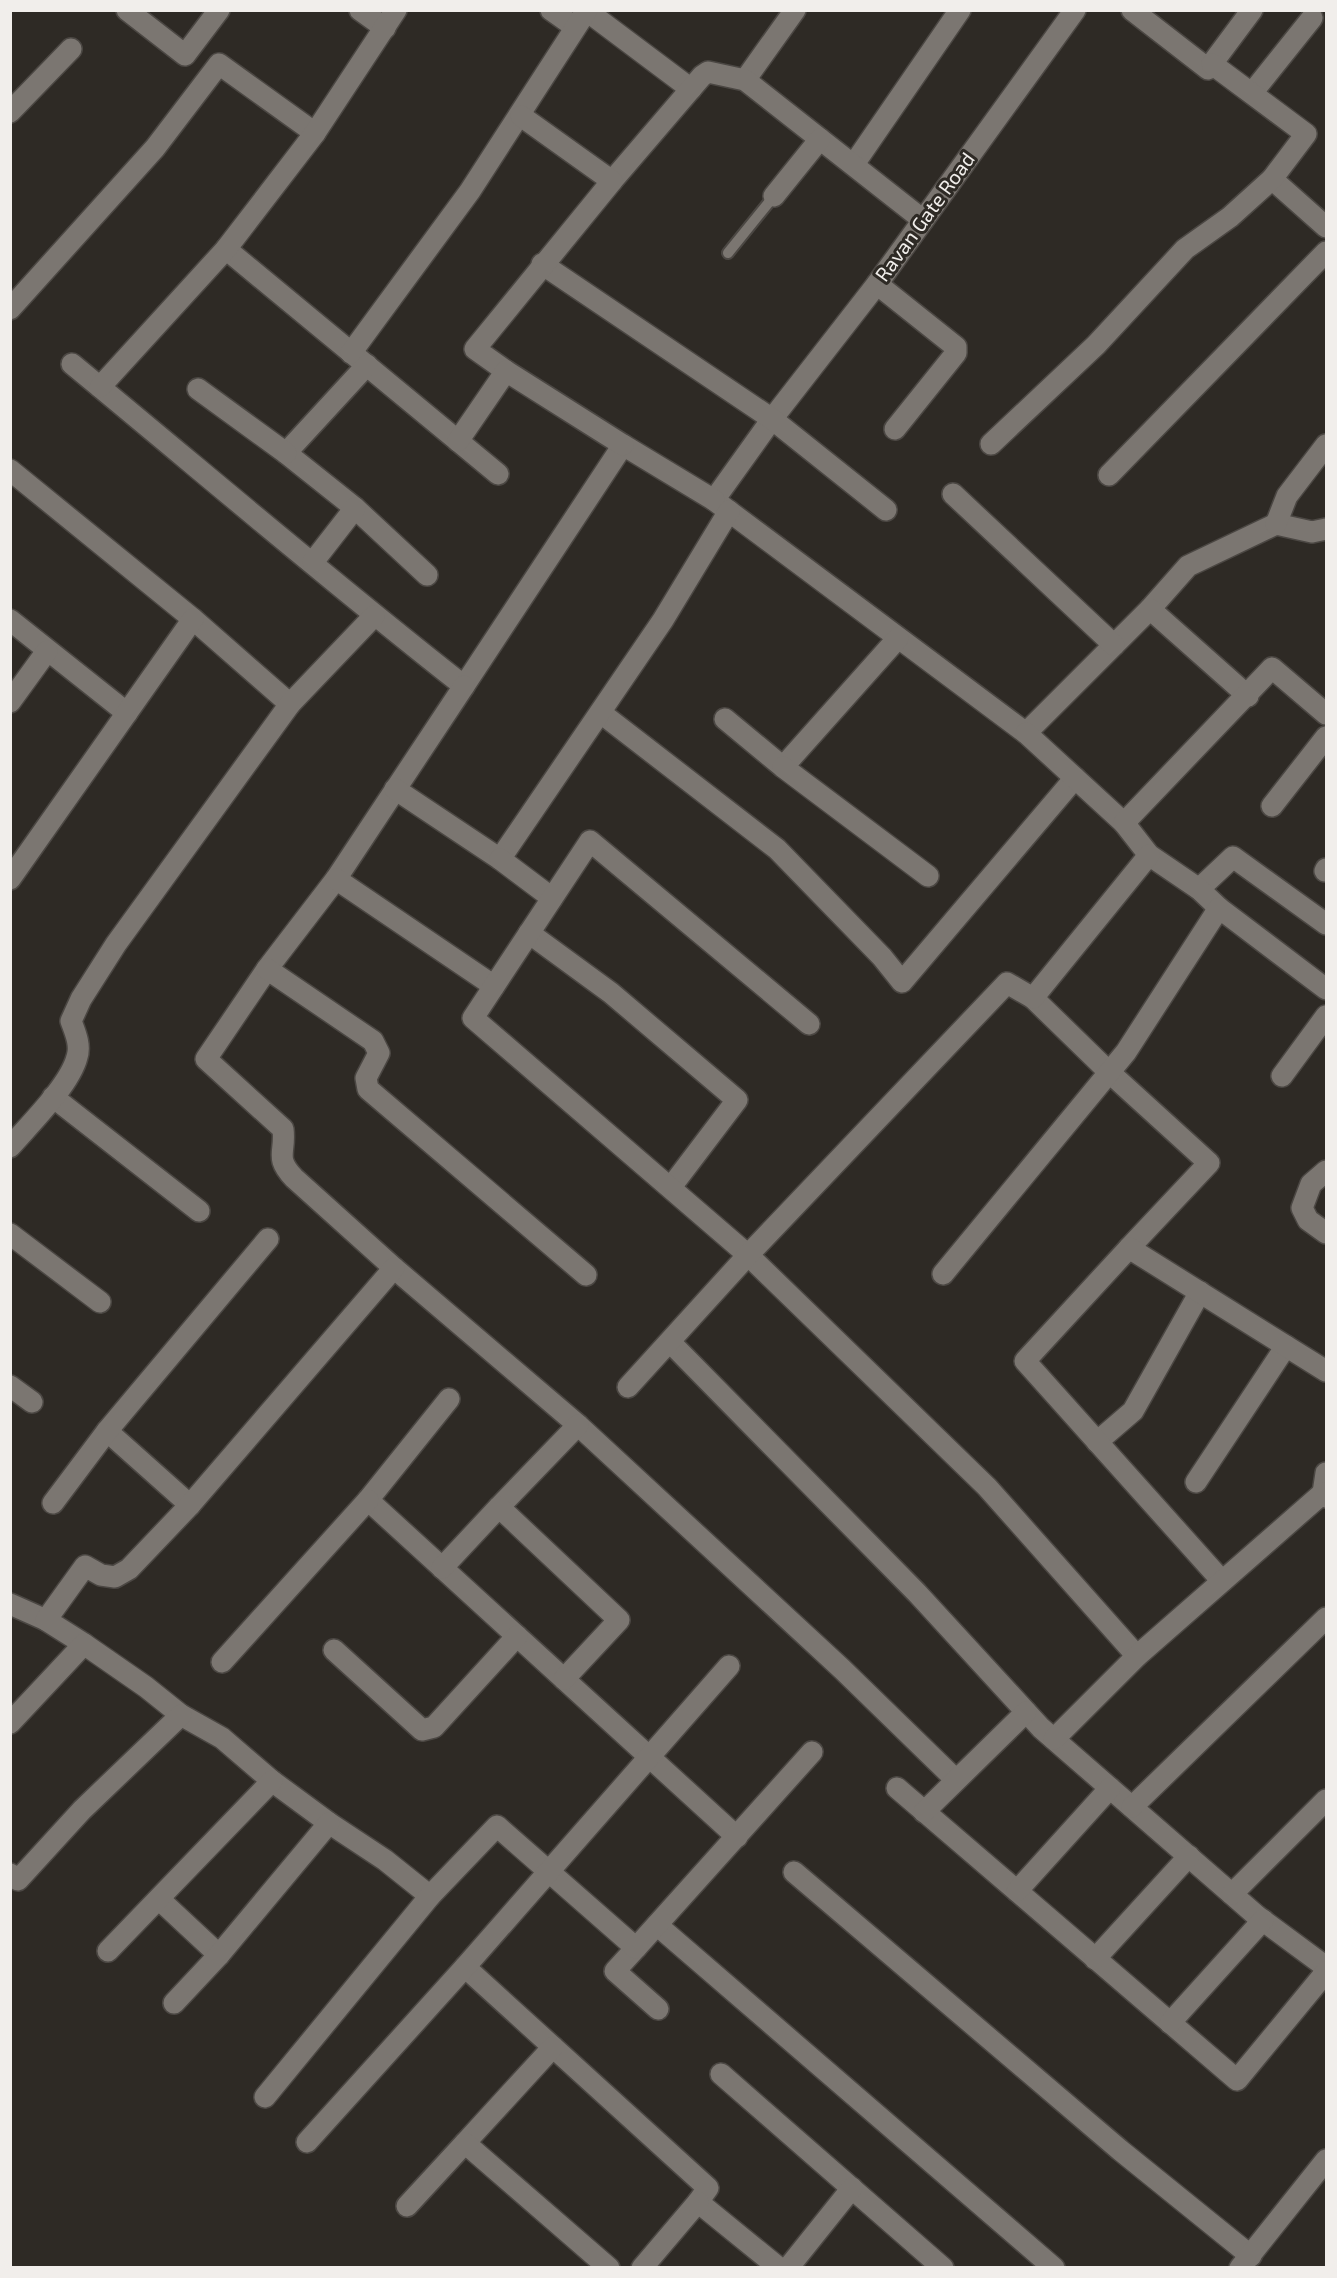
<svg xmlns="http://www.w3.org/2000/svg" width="1337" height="2278" viewBox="0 0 1337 2278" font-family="'Exo 2',sans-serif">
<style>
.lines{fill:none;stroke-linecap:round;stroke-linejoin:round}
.service-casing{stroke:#4b4743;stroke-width:14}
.minor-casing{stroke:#4b4743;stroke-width:24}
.service{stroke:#7b7671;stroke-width:10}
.minor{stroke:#7b7671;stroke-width:21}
.labels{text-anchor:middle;stroke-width:6;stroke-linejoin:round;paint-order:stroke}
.street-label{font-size:20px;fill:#f1eeeb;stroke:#2e2a25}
</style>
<rect width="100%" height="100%" fill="#2e2a25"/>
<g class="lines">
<defs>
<path id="service" d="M728,253L774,196"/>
<g id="minor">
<path d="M127,10L185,55L219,10"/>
<path d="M360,10L385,28"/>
<path d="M551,10L575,27"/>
<path d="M1075,10L877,284L772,419L714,500L1026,733L1150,609L1188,566L1276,524L1312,532L1326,529"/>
<path d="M1132,10L1208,69L1252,10"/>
<path d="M587,11L691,89"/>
<path d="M745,80L795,10"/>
<path d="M1252,93L1312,18"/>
<path d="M10,112L71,49"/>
<path d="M854,164L960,10"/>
<path d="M1272,179L1326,227"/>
<path d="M612,181L702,76L708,72L745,80L923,220"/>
<path d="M774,196L820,139"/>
<path d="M226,249L498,474"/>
<path d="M542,264L772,419L886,510"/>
<path d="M877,284L956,347V353L895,429"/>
<path d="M10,309L155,148L219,64L315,133"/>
<path d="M351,353L470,191L587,10"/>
<path d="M72,364C202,471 331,582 464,686L623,445L714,500"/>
<path d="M367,365L286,453L355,508L427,575"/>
<path d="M506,371L475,349L612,181L521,116"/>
<path d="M100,387L226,249L315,133L396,10"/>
<path d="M198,389L286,453"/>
<path d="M458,441L506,371L623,445"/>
<path d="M991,444L1096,345L1185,249L1230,217L1272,179L1306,134L1212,64"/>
<path d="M10,470L193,619L290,704"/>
<path d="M1109,475L1326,252"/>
<path d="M953,494L1114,645"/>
<path d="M1276,524L1287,496L1326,445"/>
<path d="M313,562L355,508"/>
<path d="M1150,609L1248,696"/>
<path d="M10,620L127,713"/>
<path d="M464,686L336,879L267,969L206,1059L283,1129C286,1153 274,1157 294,1178L394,1268L578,1425L842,1669L955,1779"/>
<path d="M10,702L47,651"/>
<path d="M601,713L777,849L882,957L902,982L1075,778"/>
<path d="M725,719L783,767L898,638"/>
<path d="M1026,733L1124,823"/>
<path d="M783,767L928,876"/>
<path d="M395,789L500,859L663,620L729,511"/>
<path d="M1272,806L1326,737"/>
<path d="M500,859L552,898"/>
<path d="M1325,871L1326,869"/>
<path d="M10,879L193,619"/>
<path d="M336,879L494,986"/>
<path d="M1199,889L1233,857L1326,924"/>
<path d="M1219,908L1199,889L1149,855L1124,823L1272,668L1326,714"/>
<path d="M529,933L611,993L737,1100L671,1187"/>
<path d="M267,969L373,1041L379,1053L366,1078L368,1089L586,1275"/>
<path d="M1033,998L1109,1072L1209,1163L1129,1248"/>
<path d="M809,1024L590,841L473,1018L748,1255L987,1487L1137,1656"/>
<path d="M1282,1076L1326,1016"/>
<path d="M53,1097L199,1211"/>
<path d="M10,1147C29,1125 70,1085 77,1057C81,1045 75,1032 71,1021L81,999L116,944L290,704L374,616"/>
<path d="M1326,1171L1311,1184L1302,1208L1308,1220L1326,1233"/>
<path d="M10,1234L100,1302"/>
<path d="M943,1274L1126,1052L1219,908L1326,989"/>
<path d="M670,1342L917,1593L1041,1728L1257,1916L1326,1967"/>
<path d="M10,1386L32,1402"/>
<path d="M628,1387L748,1255L1007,983L1033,998L1149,855"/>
<path d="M449,1399L368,1500L737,1837"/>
<path d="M107,1431L190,1505"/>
<path d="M1097,1442L1133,1411L1200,1292"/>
<path d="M1196,1482L1286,1346"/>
<path d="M1323,1493L1326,1473"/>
<path d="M53,1503L107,1431L268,1239"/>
<path d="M499,1507L578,1425"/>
<path d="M442,1568L499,1507L619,1620L564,1679"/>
<path d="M1222,1581L1025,1361L1129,1248L1326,1371"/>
<path d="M10,1604L46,1620"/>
<path d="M84,1644L46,1620L85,1566L101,1575L115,1577L129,1569L190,1505L394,1268"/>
<path d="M334,1650L422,1730L434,1727L517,1636"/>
<path d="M222,1662L368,1500"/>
<path d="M10,1723L84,1644L146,1687L181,1715L222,1738L272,1781L329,1823L385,1860L430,1896"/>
<path d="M1054,1739L1137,1656L1323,1493L1326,1497"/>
<path d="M897,1788L1237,2080L1326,1972"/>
<path d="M1132,1807L1326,1618"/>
<path d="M924,1812L1026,1712"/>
<path d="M794,1872L1120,2150L1251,2256"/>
<path d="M10,1874L18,1880L82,1810L181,1715"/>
<path d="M1017,1891L1110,1788"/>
<path d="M1232,1894L1326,1800"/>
<path d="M160,1900L219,1955"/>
<path d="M657,1925L1054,2268"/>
<path d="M636,1948L615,1971L658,2009"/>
<path d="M108,1951L272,1781"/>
<path d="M1095,1959L1189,1856"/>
<path d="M465,1967L708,2188L698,2202L779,2268"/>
<path d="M174,2003L219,1955L329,1823"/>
<path d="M1170,2023L1263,1920"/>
<path d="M721,2074L943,2268"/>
<path d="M265,2097L430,1896L497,1826L636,1948L812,1752"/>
<path d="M307,2142L465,1967L729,1666"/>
<path d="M465,2143L553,2047"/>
<path d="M407,2206L465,2143L609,2268"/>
<path d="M642,2268L698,2202"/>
<path d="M788,2268L852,2188"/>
<path d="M1240,2268L1326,2160"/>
</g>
</defs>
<use href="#service" class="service-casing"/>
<use href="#minor" class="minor-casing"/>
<use href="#service" class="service"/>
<use href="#minor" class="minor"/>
</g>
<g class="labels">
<g class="street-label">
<text transform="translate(925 217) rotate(-54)" y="7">Ravan Gate Road</text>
</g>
</g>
<rect width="1337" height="2278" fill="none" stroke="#f1eeeb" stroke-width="24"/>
</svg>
